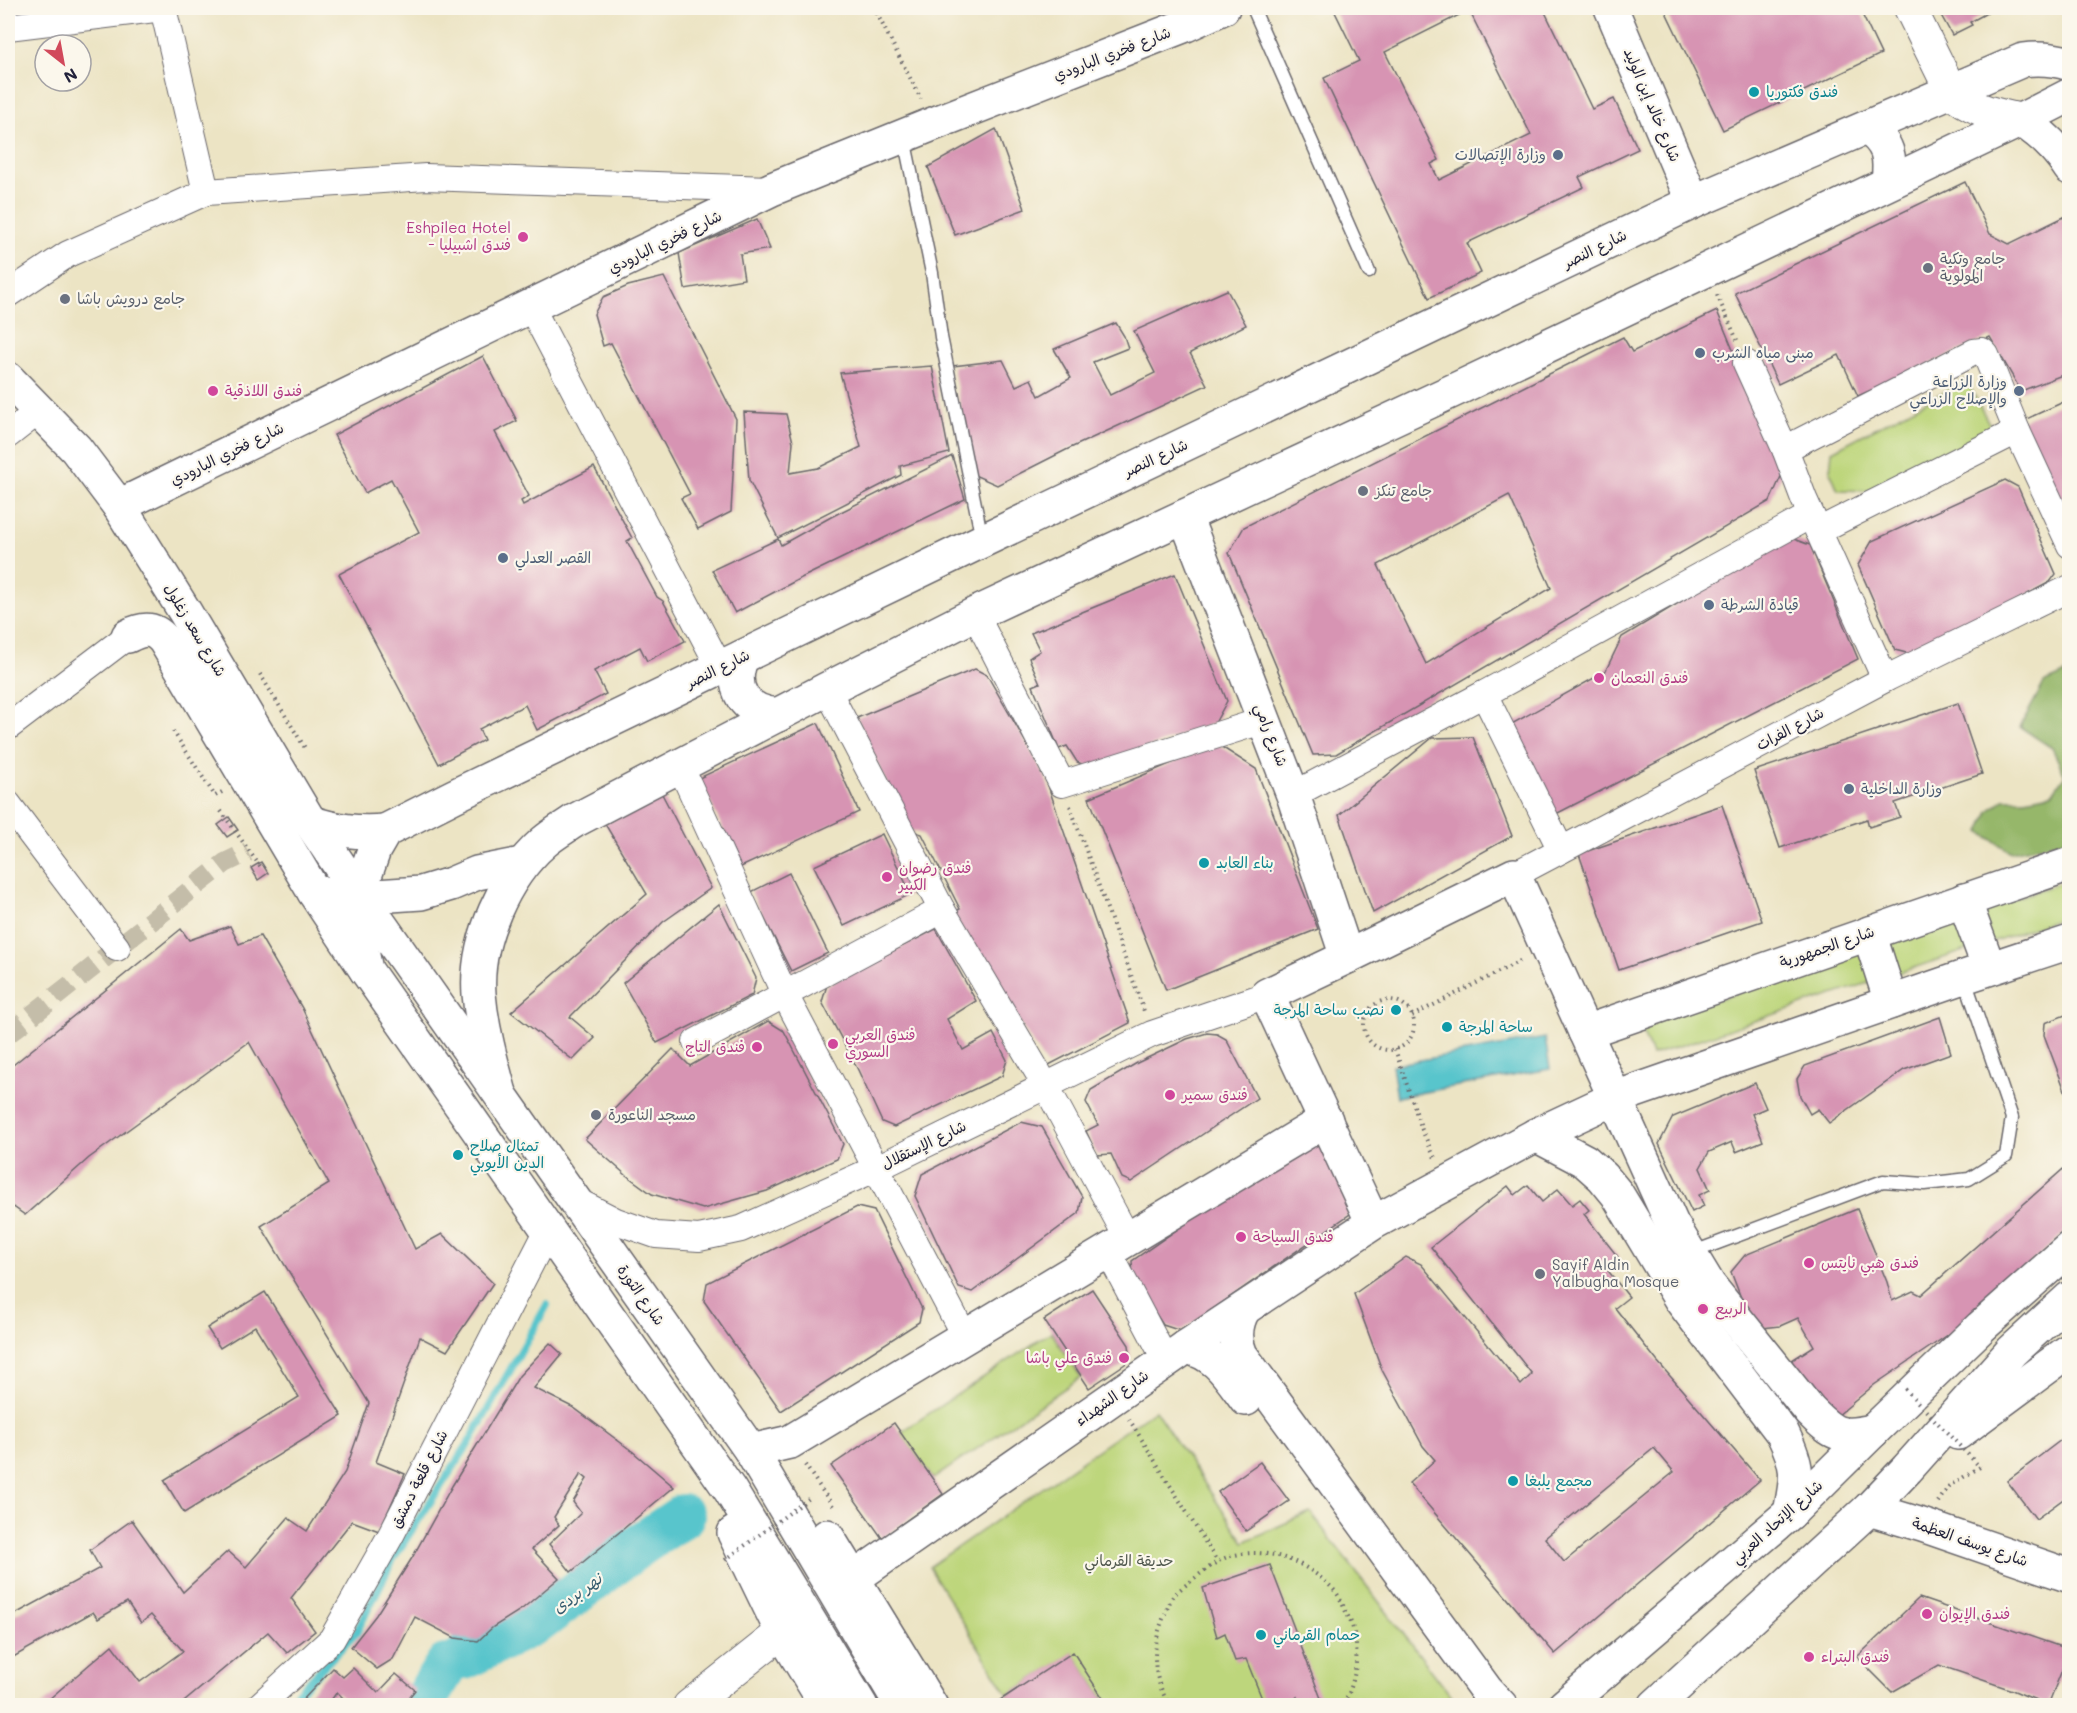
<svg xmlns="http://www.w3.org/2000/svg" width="2077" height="1713" viewBox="0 0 2077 1713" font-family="Mali,'Playpen Sans Arabic',sans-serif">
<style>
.green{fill:#bdd67b;stroke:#707c5b;stroke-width:1.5}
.forest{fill:#96b76b;stroke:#5c6c53;stroke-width:1.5}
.water{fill:#58c5cc;stroke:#3d7484;stroke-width:1.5}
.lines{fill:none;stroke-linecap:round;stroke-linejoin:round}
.stream{stroke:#58c5cc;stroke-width:8}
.river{stroke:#58c5cc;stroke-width:44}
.building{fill:#d794b3;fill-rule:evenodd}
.pedestrian-tunnel{stroke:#c4bda9;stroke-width:20;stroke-dasharray:20 10;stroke-linecap:butt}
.service-casing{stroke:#69666b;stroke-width:15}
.minor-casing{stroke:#69666b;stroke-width:28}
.tertiary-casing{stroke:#69666b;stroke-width:34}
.secondary-casing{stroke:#69666b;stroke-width:36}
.primary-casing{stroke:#69666b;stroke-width:36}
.trunk-casing{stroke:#69666b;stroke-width:36}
.path{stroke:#69666b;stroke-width:4;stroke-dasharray:1.5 4.5;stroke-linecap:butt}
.service{stroke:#fff;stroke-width:12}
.minor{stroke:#fff;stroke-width:26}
.tertiary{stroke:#fff;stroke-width:32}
.secondary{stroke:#fff;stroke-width:33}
.primary{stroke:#fff;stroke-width:33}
.trunk{stroke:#fff;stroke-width:33}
.path-bridge{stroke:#69666b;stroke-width:4;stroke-dasharray:1.5 4.5;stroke-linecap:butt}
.culture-dot{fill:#0f9aa8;stroke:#fbf7ec;stroke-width:2}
.service-dot{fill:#5c6f8a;stroke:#fbf7ec;stroke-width:2}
.hotel-dot{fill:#d1479c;stroke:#fbf7ec;stroke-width:2}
.worship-dot{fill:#6b7280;stroke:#fbf7ec;stroke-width:2}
.labels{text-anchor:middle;stroke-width:4.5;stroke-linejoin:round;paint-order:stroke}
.street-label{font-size:15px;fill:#22223b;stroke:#fbf7ec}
.culture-label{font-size:15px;fill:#0d838f;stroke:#fbf7ec;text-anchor:start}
.service-label{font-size:15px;fill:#4e5e75;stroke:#fbf7ec;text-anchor:start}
.hotel-label{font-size:15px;fill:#b23c85;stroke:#fbf7ec;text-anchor:start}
.worship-label{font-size:15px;fill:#5b616d;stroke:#fbf7ec;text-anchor:start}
.park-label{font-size:15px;fill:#50584e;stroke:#fbf7ec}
.water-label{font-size:16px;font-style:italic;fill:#355b6e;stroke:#fbf7ec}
</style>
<rect width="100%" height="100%" fill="#fbf7ec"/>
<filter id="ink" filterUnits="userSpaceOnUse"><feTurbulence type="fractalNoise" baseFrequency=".0167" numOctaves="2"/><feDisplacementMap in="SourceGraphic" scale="12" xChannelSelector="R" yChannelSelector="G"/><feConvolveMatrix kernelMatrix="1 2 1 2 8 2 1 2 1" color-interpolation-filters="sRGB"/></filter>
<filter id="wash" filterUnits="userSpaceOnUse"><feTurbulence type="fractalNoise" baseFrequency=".008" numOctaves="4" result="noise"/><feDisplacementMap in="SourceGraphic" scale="24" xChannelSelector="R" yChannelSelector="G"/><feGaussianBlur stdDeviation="1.35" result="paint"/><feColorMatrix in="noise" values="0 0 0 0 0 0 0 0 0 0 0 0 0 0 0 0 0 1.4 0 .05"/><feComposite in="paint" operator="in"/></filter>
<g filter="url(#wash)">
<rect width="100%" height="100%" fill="#ece4c4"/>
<g class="green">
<path d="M1966,380L1993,431L1877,491L1838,490L1830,471L1832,451Z"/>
<path d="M2069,880V916L1652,1055L1640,1026Z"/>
<path d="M1051,1332L1081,1377L933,1479L900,1433Z"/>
<path d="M1155,1410L1244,1542L1310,1512L1458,1705H1108L1073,1653L1008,1695L929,1567Z"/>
</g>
<path class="forest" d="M2069,672V840L2011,852L1980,832L1989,811L2004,799H2024L2052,794L2065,775L2052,748L2020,727L2044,683Z"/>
<path class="water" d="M1545,1038L1550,1069L1397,1097L1392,1065Z"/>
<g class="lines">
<path class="stream" d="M285,1706L356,1633L394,1557L469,1443L547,1305"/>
<g class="river">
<path d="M464,1658L540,1620L637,1547L683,1516"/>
<path d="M421,1706L446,1666"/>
</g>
</g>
<g id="blocks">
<g class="building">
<path d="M1333,8H1543L1592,109L1614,99L1638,149L1579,177L1584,187L1467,243L1481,273L1429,298L1324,78L1359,61ZM1469,10L1531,135L1439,180L1431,164L1439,160L1385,52Z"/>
<path d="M1664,8H1859L1881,54L1723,130Z"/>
<path d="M1937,8H1996L1970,22L1972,25L1952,35Z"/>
<path d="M996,129L1025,209L955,235L928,167Z"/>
<path d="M1965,182L1990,234L2009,244L2068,215L2070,372L2021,391L1990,337L1858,396L1839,355L1778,384L1735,293Z"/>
<path d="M757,219L770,249L740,254L744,279L685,289L679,253Z"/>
<path d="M664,277L736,419L731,512L698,529L681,498L690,494L611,343L603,346L594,314L603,297L628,286Z"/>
<path d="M1227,290L1246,325L1190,353L1207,385L1066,450L997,485L972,474L953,366L1003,360L1016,386L1031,379L1039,396L1071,378L1054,349L1116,323L1124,336L1128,348L1093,362L1110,395L1155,373L1134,331Z"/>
<path d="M1717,311L1783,472L1770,501L1336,754L1313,755L1229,553L1244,527L1623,337L1632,352ZM1509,495L1551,588L1426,664L1378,565Z"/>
<path d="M483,356L517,421L495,432L529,496L521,501L523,505L594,467L632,538L627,541L657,597L663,601L685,641L647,661L640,647L594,671L606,694L537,730L525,705L479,729L484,740L439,764L339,574L419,532L391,479L365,493L334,435Z"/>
<path d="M932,366L949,453L900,466L901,475L778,538L749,480L744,412L786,414L793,442L790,473L818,468L861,447L840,373Z"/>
<path d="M2070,399V526L2022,421Z"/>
<path d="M952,456L965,499L799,579L735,613L712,570L778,539L781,545L831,517Z"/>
<path d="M2005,480L2018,487L2056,574L2050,582L1914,655L1895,650L1858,565L1872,541Z"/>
<path d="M1788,537L1810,545L1858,659L1554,815L1508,726L1605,672L1622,637Z"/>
<path d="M1175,574L1227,701L1215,723L1091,768L1077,762L1067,746L1059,749L1033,686L1040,683L1029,658L1040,651L1031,633Z"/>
<path d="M975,669L987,675L1044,774L1130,1023L1047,1066L951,914L960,909L922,834L907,829L857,718Z"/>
<path d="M1958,703L1982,774L1895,803L1900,817L1869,827L1867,819L1780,848L1754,771Z"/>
<path d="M818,723L859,812L741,867L699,778Z"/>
<path d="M1473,737L1512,836L1373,913L1339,815L1432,738Z"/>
<path d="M1217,744L1256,769L1318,929L1166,990L1089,798Z"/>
<path d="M661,792L711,888L663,922L570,1017L595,1038L573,1060L511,1012L647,894L605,824Z"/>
<path d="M1722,805L1762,921L1619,970L1579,854Z"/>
<path d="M229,817L238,830L227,837L218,825Z"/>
<path d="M882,834L911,894L844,926L814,866Z"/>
<path d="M261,862L268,873L258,880L251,868Z"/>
<path d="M789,873L828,953L791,971L751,892Z"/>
<path d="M719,904L756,978L752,995L657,1043L623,983Z"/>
<path d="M230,926L239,944L260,936L302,1008L415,1249L442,1234L493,1283L447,1351L420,1337L376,1462L405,1474L379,1531L352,1521L291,1598L315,1631L287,1653L268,1632L179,1706H41L112,1645L140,1682L183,1651L151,1615L141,1623L127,1602L98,1619L93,1612L8,1660V1618L100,1568L90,1550L132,1520L183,1592L228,1551L246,1567L288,1518L307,1531L345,1472L369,1403L261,1226L329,1184L249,1042L89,1158L25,1215L8,1203V1069L181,929L189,940Z"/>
<path d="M936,929L976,1001L947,1019L963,1050L993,1033L1007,1060L1002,1076L894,1127L882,1122L858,1070L822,1002L827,985Z"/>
<path d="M2070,1013V1101H2069L2044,1035L2045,1023Z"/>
<path d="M1940,1017L1951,1053L1904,1070L1829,1123L1818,1109L1810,1114L1800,1096L1797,1079L1805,1066Z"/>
<path d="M768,1021L784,1031L843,1144L837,1159L767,1191L703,1209L652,1194L626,1175L585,1139L673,1049L690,1066Z"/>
<path d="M1207,1033L1217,1034L1226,1039L1257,1098L1131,1182L1122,1178L1111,1154L1097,1155L1086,1131L1098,1125L1086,1102L1091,1090L1137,1063L1187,1039Z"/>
<path d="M1755,1083L1766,1108L1752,1114L1763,1141L1736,1152L1732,1142L1709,1152L1700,1168L1710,1190L1699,1195L1704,1206L1692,1212L1659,1144L1673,1117Z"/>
<path d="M1021,1122L1042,1127L1082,1197L1079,1213L972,1292L959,1288L915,1196L922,1174Z"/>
<path d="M1309,1138L1324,1144L1355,1197L1350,1214L1181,1331L1163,1325L1133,1278L1132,1261Z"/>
<path d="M2070,1163V1228L1955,1330L1874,1385L1837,1416L1786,1364L1814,1346L1798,1318L1780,1326L1753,1329L1731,1272L1745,1255L1857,1209L1887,1282L1892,1301L1913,1291L1921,1295Z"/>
<path d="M1528,1185L1542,1202L1558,1189L1572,1205L1580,1199L1589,1210L1584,1214L1618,1257L1605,1267L1629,1297L1615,1308L1657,1361L1760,1480L1555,1654L1409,1483L1435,1460L1423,1446L1382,1370L1354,1294L1406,1257L1421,1264L1521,1385L1532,1374L1431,1247L1508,1186L1515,1195ZM1654,1448L1674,1472L1564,1562L1545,1538Z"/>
<path d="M857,1207L874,1211L922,1309L919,1322L781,1411L704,1301L707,1283Z"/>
<path d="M1092,1289L1129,1345L1131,1360L1089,1388L1044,1320Z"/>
<path d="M265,1292L342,1416L184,1513L164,1480L299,1397L255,1326L220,1348L207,1328Z"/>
<path d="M550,1343L562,1354L534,1388L574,1408L632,1451L674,1487L571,1572L549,1544L581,1513L573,1502L587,1479L581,1474L554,1517L559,1525L532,1549L559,1578L522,1609L493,1627L478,1641L455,1638L415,1617L393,1659L377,1669L351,1647L376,1615L412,1558L452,1486L519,1376Z"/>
<path d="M894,1423L943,1494L882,1538L831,1466Z"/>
<path d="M2061,1440L2070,1451V1494L2036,1519L2007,1481Z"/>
<path d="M1260,1462L1289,1501L1246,1531L1218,1492Z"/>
<path d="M1270,1565L1322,1701L1300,1706L1297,1697L1288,1706H1265L1246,1659L1235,1661L1225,1633L1217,1637L1203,1588Z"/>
<path d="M1919,1598L2070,1650L2048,1705L2012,1690L1939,1665L1892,1692L1857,1657Z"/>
<path d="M1073,1652L1108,1706H991L1008,1695Z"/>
<path d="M333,1668L343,1677L353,1668L378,1693L396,1674L415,1690L402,1706H373L369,1702L365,1706H351L337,1692L329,1703L332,1706H297Z"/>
</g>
</g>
</g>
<g filter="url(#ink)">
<use href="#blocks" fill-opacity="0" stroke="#69666b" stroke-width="1.5"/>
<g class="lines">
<path class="pedestrian-tunnel" d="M8,1034L225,863L248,852"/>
<defs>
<g id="service">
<path d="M1253,8L1369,272"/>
<path d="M904,138L932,273L941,337L982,539"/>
<path d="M1691,1253L1883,1181L1925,1184L1969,1179L2006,1156L2012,1118L1964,977"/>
</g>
<g id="minor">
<path d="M163,8L206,192"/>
<path d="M8,27L163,8"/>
<path d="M8,294L68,254L206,192L426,177L769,189"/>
<path d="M531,307L720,668"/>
<path d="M1746,363L1785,449L1804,499L1885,679"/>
<path d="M8,435L40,410"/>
<path d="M1785,449L1974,352L1982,351L1986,355L2017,431L2070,545"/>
<path d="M1818,531L2017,431"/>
<path d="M975,614L1062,784L1265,720"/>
<path d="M827,689L942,910L1046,1086L1128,1239"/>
<path d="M1484,694L1811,515"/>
<path d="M8,727L128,636"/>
<path d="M680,766L785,995L965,1337"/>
<path d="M1293,795L1484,694L1561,850"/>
<path d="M8,804L117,948"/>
<path d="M1514,875L1885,679L2070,588"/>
<path d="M696,1042L942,910"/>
<path d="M575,1200L616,1221L656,1235L699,1238L741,1229L875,1169L1152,1034L1267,995"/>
<path d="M1108,1251L1166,1361"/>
<path d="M259,1706L332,1639L391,1535L548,1230"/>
</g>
<g id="tertiary">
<path d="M1910,8L1951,91C1971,110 1995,114 2021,120"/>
<path d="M689,1706L782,1632"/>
</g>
<g id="secondary">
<path d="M8,379L76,449L119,506L185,612L310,822L361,897"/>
<path d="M119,506L772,189L933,124L1186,25L1223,8"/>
<path d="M1185,516L1293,795L1347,957"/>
<path d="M128,636C143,628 154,627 165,641L314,892L366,970"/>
<path d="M1964,900L1989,968"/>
<path d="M1869,933L1891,1002"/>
<path d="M1585,1032L2070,864"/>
<path d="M1536,1135L1585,1161L1603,1177L1617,1194L1681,1300L1783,1434C1800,1469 1797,1476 1790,1513"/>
<path d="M1244,1309C1235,1324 1234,1339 1241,1355L1486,1690L1501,1706"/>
<path d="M1186,1347C1216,1353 1229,1376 1246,1399"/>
<path d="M1873,1431C1839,1438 1834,1435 1810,1411L1709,1285L1672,1224L1615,1098L1964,977L2070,942"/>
<path d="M751,1451L790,1442L1326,1120"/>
<path d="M1869,1509L1922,1525L2070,1576"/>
<path d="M854,1578L1186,1347L1373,1223L1536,1135L1615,1098L1514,875L1347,957L1267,995L1373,1223"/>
</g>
<path id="primary" d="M2021,120C2041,133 2057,147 2070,168"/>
<g id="trunk">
<path d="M1611,8L1693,202"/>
<path d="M1867,128C1889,143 1891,157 1888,182"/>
<path d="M742,657C729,689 744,712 778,715"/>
<path d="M310,822C336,831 358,833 385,831"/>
<path d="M314,892L361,897L421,893L451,884L477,873L522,864"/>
<path d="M361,897L751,1451L902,1706"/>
<path d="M500,1093C491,1061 482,1028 479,994C475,941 504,877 544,842C553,834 564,828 574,821L827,689L975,614L1461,387L2021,120L2070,95"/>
<path d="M1958,1433L2070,1350"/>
<path d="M734,1533L782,1632L827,1706"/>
<path d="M827,1536L931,1706"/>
<path d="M861,1706L730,1490L366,970L361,946L359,921L361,897L366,873L374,850L385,831L454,796L982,541L1693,202L2023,60C2039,58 2054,59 2070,64"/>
<path d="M1564,1706L1790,1513L1873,1431L1981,1327L2070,1248"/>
<path d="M1655,1706L1869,1509L1907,1469L2012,1351L2070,1298"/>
</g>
</defs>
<use href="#service" class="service-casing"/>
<use href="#minor" class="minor-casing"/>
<use href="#tertiary" class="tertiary-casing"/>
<use href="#secondary" class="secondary-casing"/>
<use href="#primary" class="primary-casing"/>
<use href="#trunk" class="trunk-casing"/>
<g class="path">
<path d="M874,8L921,99"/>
<path d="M1717,295L1737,340"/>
<path d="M260,674L305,748"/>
<path d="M173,731L215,796L222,792"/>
<path d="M1070,806L1144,1011"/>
<path d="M221,811L262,869"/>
<circle cx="1389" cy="1025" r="25"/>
<path d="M1412,1016L1522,960"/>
<path d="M1395,1049L1422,1130L1435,1158"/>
<path d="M1129,1419L1217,1561"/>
<path d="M805,1465L835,1509"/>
<path d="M1938,1502L1949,1486L1980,1467"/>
<path d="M1170,1706C1151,1676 1151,1646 1165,1614C1168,1608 1170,1599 1175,1594C1182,1587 1192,1581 1200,1574C1210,1567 1219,1559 1231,1556C1269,1546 1308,1562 1334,1590C1340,1596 1343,1606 1347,1614C1362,1642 1358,1678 1343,1706"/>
</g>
<use href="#service" class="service"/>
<use href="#minor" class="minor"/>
<use href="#tertiary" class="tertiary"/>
<use href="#secondary" class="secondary"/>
<use href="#primary" class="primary"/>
<use href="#trunk" class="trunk"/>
<g class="path-bridge">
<path d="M1905,1389L1980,1467"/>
<path d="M725,1560L811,1497"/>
</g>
</g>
</g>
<g class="culture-dot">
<circle cx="1754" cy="92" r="6"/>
<circle cx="1204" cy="863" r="6"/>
<circle cx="1396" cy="1010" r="6"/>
<circle cx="1447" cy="1027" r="6"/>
<circle cx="458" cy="1155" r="6"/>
<circle cx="1513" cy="1481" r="6"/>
<circle cx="1261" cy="1635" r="6"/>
</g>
<g class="service-dot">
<circle cx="1558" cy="155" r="6"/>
<circle cx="1700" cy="353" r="6"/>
<circle cx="2019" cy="391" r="6"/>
<circle cx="503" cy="558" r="6"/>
<circle cx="1709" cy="605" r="6"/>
<circle cx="1849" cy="789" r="6"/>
</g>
<g class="hotel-dot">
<circle cx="523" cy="237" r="6"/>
<circle cx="213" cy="391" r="6"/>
<circle cx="1599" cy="678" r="6"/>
<circle cx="887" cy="877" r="6"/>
<circle cx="833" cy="1044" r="6"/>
<circle cx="757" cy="1047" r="6"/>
<circle cx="1170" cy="1095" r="6"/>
<circle cx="1241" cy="1237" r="6"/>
<circle cx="1809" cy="1263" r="6"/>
<circle cx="1703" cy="1309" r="6"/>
<circle cx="1124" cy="1358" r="6"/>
<circle cx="1927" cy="1614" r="6"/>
<circle cx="1809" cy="1657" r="6"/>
</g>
<g class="worship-dot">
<circle cx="1928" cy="268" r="6"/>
<circle cx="65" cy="299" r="6"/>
<circle cx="1363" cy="491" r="6"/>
<circle cx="596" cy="1115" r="6"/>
<circle cx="1540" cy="1274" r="6"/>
</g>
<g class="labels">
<g class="street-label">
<text transform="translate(1112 54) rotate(-21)" y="5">شارع فخري البارودي</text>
<text transform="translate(1652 105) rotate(67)" y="5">شارع خالد إبن الوليد</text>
<text transform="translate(665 242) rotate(-26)" y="5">شارع فخري البارودي</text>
<text transform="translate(1595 249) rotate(-26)" y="5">شارع النصر</text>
<text transform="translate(227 454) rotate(-26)" y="5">شارع فخري البارودي</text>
<text transform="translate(1156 458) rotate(-25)" y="5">شارع النصر</text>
<text transform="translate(195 630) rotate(59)" y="5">شارع سعد زغلول</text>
<text transform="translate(718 669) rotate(-26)" y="5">شارع النصر</text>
<text transform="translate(1790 729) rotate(-28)" y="5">شارع الفرات</text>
<text transform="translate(1271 735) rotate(69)" y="5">شارع رامي</text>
<text transform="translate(1827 947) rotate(-19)" y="5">شارع الجمهورية</text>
<text transform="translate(924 1145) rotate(-26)" y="5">شارع الإستقلال</text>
<text transform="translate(641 1295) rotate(55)" y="5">شارع الثورة</text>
<text transform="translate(1112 1398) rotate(-35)" y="5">شارع الشهداء</text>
<text transform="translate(419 1479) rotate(-63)" y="5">شارع قلعة دمشق</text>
<text transform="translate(1777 1522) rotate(-42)" y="5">شارع الإتحاد العربي</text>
<text transform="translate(1970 1542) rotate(19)" y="5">شارع يوسف العظمة</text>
</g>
<g class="culture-label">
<text x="1766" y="97">فندق فكتوريا</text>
<text x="1216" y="868">بناء العابد</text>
<text x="1384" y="1015" text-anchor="end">نصب ساحة المرجة</text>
<text x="1459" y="1032">ساحة المرجة</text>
<text x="470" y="1151">تمثال صلاح<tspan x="470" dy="17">الدين الأيوبي</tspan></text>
<text x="1525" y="1486">مجمع يلبغا</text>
<text x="1273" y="1640">حمام القرماني</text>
</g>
<g class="service-label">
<text x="1546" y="160" text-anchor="end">وزارة الإتصالات</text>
<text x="1712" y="358">مبنى مياه الشرب</text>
<text x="2007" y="387" text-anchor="end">وزارة الزراعة<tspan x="2007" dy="17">والإصلاح الزراعي</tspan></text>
<text x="515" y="563">القصر العدلي</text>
<text x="1721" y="610">قيادة الشرطة</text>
<text x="1861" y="794">وزارة الداخلية</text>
</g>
<g class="hotel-label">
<text x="511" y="233" text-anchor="end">Eshpilea Hotel<tspan x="511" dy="17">- فندق اشبيليا</tspan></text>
<text x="225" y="396">فندق اللاذقية</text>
<text x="1611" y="683">فندق النعمان</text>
<text x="899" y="873">فندق رضوان<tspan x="899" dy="17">الكبير</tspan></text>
<text x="845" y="1040">فندق العربي<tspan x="845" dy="17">السوري</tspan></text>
<text x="745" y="1052" text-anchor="end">فندق التاج</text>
<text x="1182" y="1100">فندق سمير</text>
<text x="1253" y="1242">فندق السياحة</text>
<text x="1821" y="1268">فندق هبي نايتس</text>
<text x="1715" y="1314">الربيع</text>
<text x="1112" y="1363" text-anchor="end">فندق علي باشا</text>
<text x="1939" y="1619">فندق الإيوان</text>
<text x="1821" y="1662">فندق البتراء</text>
</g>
<g class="worship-label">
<text x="1940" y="264">جامع وتكية<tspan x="1940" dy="17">المولوية</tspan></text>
<text x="77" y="304">جامع درويش باشا</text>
<text x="1375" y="496">جامع تنكز</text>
<text x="608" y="1120">مسجد الناعورة</text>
<text x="1552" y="1270">Sayif Aldin<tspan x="1552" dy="17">Yalbugha Mosque</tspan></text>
</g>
<g class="park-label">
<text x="1129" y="1566">حديقة القرماني</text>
</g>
<g class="water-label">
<text transform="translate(577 1593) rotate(-36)" y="6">نهر بردى</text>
</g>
</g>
<rect width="2077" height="1713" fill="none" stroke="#fbf7ec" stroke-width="30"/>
<g transform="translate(63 63) rotate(149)"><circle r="28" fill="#fbf7ec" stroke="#a4a2a5" stroke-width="1.5"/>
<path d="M0-4.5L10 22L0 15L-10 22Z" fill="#d1495b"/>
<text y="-9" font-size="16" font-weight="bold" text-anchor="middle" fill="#22223b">N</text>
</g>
</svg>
